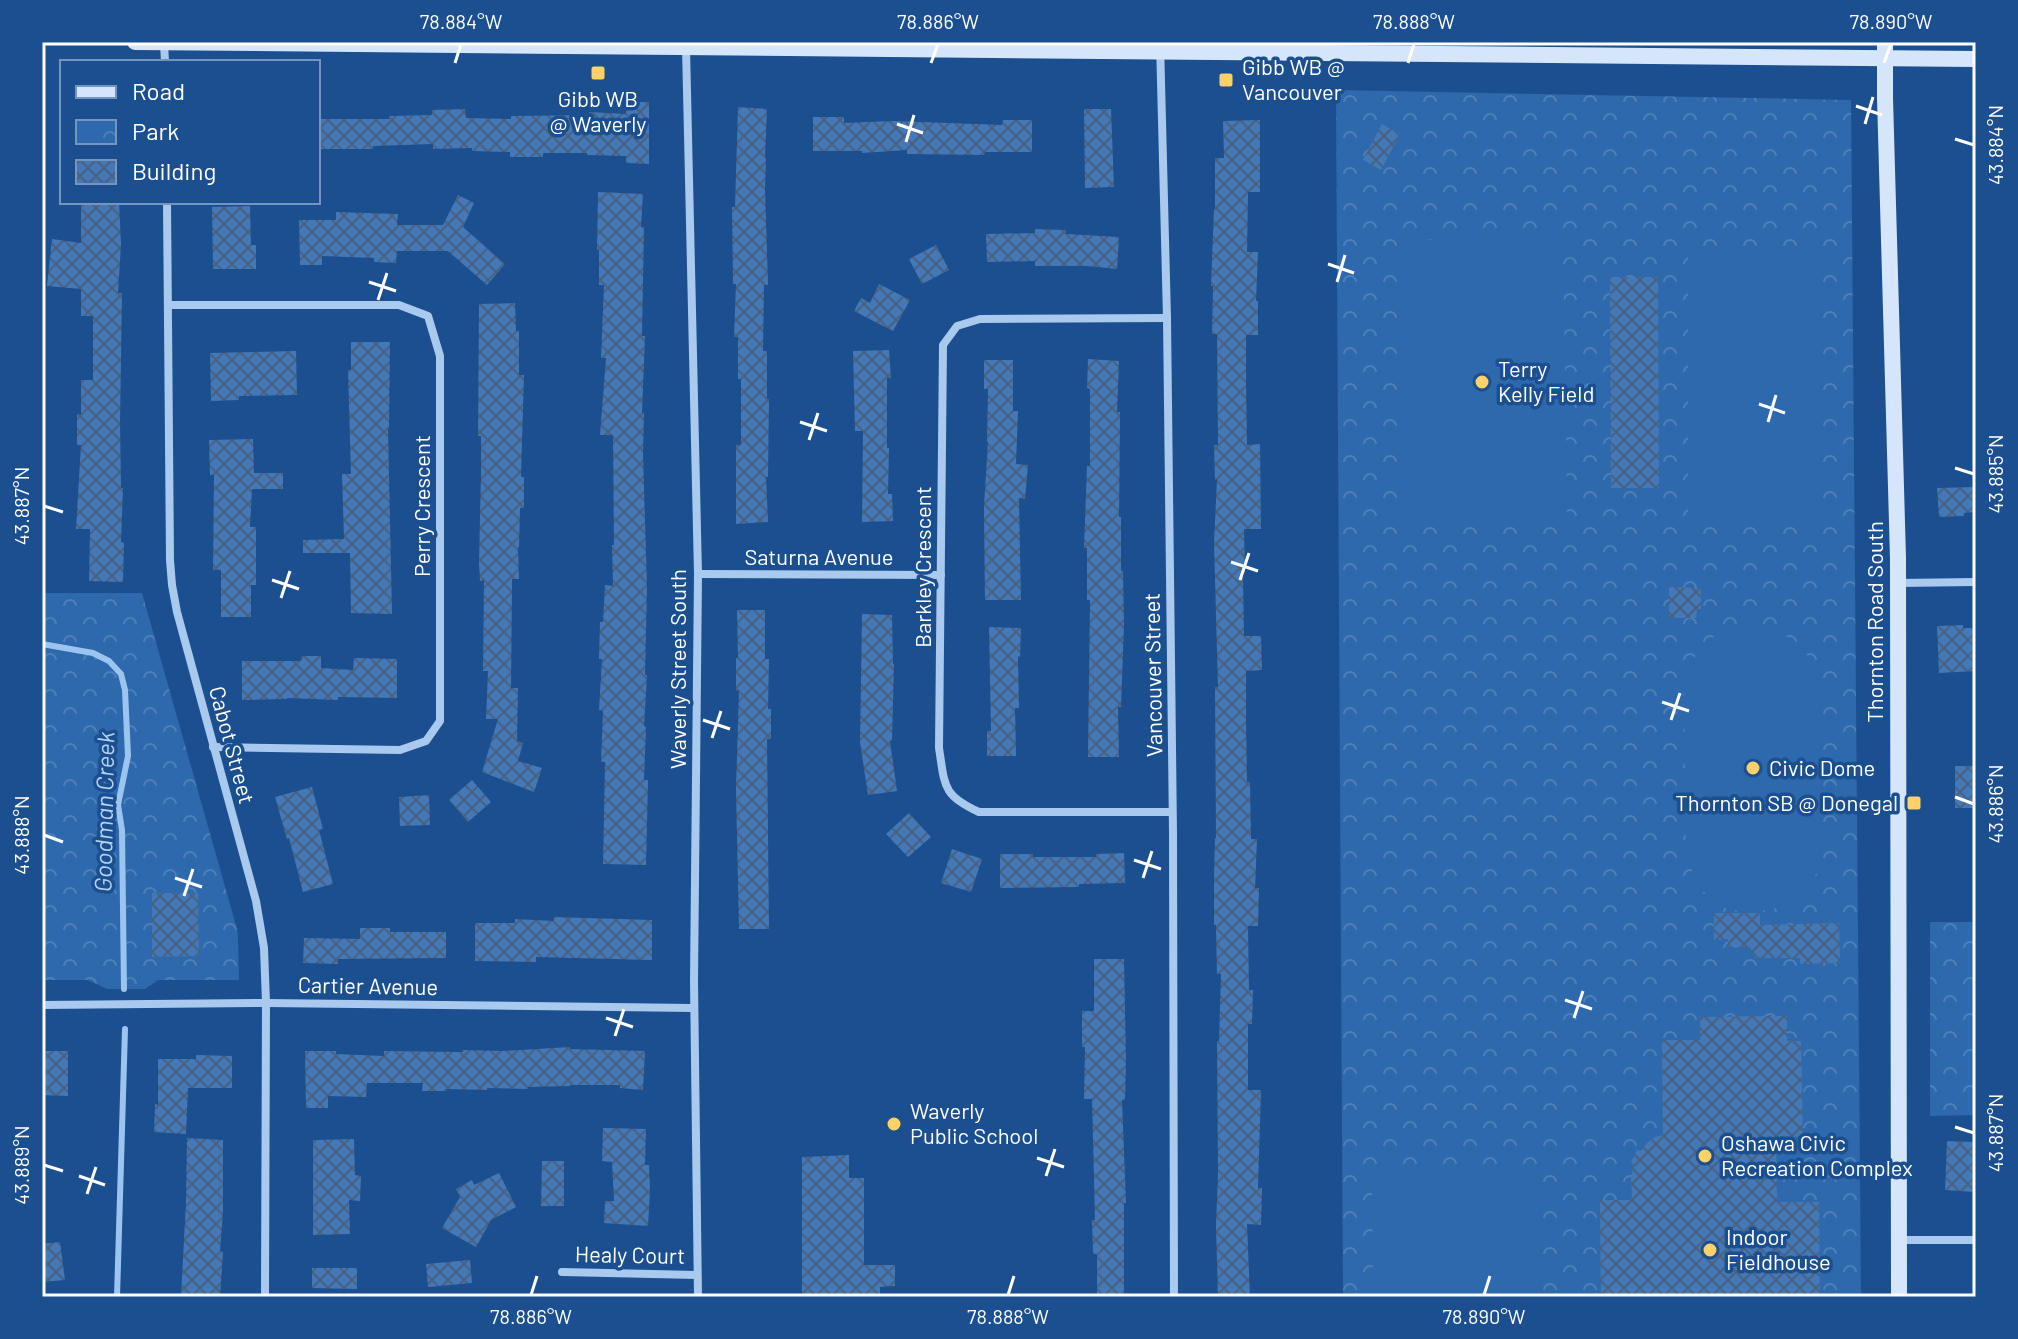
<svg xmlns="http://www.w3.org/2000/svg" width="2018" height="1339" viewBox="0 0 2018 1339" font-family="Barlow,sans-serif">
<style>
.park{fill:url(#park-crowns)}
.pitch{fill:#2e69ad}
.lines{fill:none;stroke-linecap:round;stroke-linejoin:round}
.stream{stroke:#9cc4f0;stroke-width:6}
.building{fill:url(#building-cross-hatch)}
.street{stroke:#a9c9ee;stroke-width:8}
.secondary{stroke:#d6e6fa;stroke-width:16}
.ticks{fill:none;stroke:#fff;stroke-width:3}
.poi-dot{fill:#ffd166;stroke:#1b4f8f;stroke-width:3}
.labels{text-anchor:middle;stroke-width:7;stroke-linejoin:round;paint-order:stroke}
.poi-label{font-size:22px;fill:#fff;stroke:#1b4f8f;text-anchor:start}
.street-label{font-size:22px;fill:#fff;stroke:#1b4f8f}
.water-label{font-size:24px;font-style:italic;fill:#b5d3f5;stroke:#1b4f8f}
.neatline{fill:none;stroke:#fff;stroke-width:3}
.ticks-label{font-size:20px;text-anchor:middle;fill:#fff}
</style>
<defs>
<pattern id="park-crowns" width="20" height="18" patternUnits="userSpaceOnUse" patternTransform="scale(2)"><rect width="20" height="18" fill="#2e69ad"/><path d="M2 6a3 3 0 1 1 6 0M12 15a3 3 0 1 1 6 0" fill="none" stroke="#4d80b9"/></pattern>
<pattern id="building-cross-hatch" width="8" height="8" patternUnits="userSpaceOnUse" patternTransform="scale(2)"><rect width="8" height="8" fill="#4478b7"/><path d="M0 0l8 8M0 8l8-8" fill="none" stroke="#486282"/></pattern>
</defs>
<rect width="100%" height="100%" fill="#1b4f8f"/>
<g class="park">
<path d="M1336,90L1851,100L1861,1297H1343Z"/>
<path d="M42,593H142L237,929L238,937L239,980H158L145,989H107L88,980H42Z"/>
<path d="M1930,922H1976V1115L1930,1116Z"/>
</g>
<g class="pitch">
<path d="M1563,238L1567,524L1401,526L1397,240Z"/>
<rect x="1688" y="246" width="135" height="275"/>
<path d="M1746,626C1788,629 1811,646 1820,688L1821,848C1820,858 1819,869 1814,878C1802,900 1781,910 1757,911C1751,911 1744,912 1738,911C1707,908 1690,876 1686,848L1684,689C1693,650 1706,633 1746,626Z"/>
<path d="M1539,1168L1541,1297H1373L1372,1169Z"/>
</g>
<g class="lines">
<g class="stream">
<path d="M42,644L93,653L109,661L121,674L125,690L128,756L118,805L122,830L124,989"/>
<path d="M117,1297L125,1029"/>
</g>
</g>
<g class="building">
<path d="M626,102H649V164L626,163V156L587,155V153H543V157H510V152L472,151V148L433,149V144L373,146V149H318V119H389V116L432,115V110L465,109L466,118L511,119V116L589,115V112L626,114Z"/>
<path d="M738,107L767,109L765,157H766L765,189L768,285H764L763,351H767V399H769L768,477H766L768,522L736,524V445H741V379H738V337H734L736,284H733L732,207H735Z"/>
<path d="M1084,109H1111L1114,187L1085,188Z"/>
<path d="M813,117H844V123L894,121L1002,125L1003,120H1032V152H985L984,155L907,154V150L862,153V151H813Z"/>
<path d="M1260,120V192H1248L1247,252H1258L1256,301H1258V335H1246V381L1247,445L1260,444L1261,529H1244L1245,573H1243L1244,636H1261L1262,670L1246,671V722L1247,782H1250L1251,839H1257L1255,888H1259L1258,926H1248L1249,990H1253L1252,1024H1248V1090H1261L1258,1188H1262L1261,1225L1247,1224L1250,1297H1218L1216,1226L1218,1174L1217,1041H1219L1221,974H1217L1216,925H1214V876L1215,838H1216L1215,687H1218L1214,543L1217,479L1215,480L1214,445H1218L1217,334H1212L1213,286H1211L1214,209H1215V158H1224L1223,121Z"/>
<path d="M1382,124L1400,134L1381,170L1363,160Z"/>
<path d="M598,192L643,194L641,227H644L642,336H645L642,413H644L643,454L647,587L645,675H647L644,726L646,727L644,780H648L646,865L603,864L605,762H601L603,711L599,710L602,659H599L600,622H603L605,585L613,586L612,545H614L613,435H600L606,358H601L604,285H599V250H597Z"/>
<path d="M458,195L474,203L463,227L505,264L487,285L448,251H397L396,263L374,262V258L322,256V265H300L299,220H336V212L398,214L397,225H443Z"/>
<path d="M81,202H119L121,244L118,293H122L120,423L121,488H123L121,542L124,543L123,582L89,581L90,529H76L81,445H77V414L81,415V380H93V316H81V289L47,286L52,239L81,243Z"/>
<path d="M250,206L251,245H256V269H213L212,207Z"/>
<path d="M1035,229L1066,230V234L1119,237L1117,269L1087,266H1035V261L987,262L986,234L1035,233Z"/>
<path d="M936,245L949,270L922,284L909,259Z"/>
<path d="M1610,277H1658L1659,488H1611Z"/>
<path d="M879,284L910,300L893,331L854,311L861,298L870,303Z"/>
<path d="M515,303L516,331H519V375H524L521,477H524V508H520L519,547H518L519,579H512L511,688H518L517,741L523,743L518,761L542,768L534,792L482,772L498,719H486L488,671H483L484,580L480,581L479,563L481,474V436H478L479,304Z"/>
<path d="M351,342H390L389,428H388L392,614L351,613L350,553H303V540L344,539L342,474H351L348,370H351Z"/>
<path d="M889,350L891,378H887V448H889L888,494H892L893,521L862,522L863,431H855L853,351Z"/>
<path d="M296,351L297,395L239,396V400L211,401L210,353Z"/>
<path d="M1088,359L1119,361L1117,412H1120L1119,517H1121V571H1123L1124,624L1121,707H1118L1119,757H1088L1090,600H1087V548H1084L1087,466H1090V389L1087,388Z"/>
<path d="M984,360H1013V411H1018L1016,464L1028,465L1025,499L1019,498L1021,600H985L984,506L988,442H987L988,389H984Z"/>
<path d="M253,439L254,473H283V489H252L250,527H256V585H251V617H221V570H213L214,475H210L209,440Z"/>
<path d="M1976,487V512L1964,513V516L1939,517L1937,488Z"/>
<path d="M1669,587L1701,588V609H1697L1696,618H1669Z"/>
<path d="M737,610H765V659H769L768,709H771V739H767L769,929H739L736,789L739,691L736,690V658H738Z"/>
<path d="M862,614L892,615L893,664H894L892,741H890L897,791L868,795L860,742Z"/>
<path d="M1963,625V628H1976V671L1939,673L1937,626Z"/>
<path d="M989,627L1021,628L1020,657L1018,656L1019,708H1015L1016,756H987V731H991Z"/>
<path d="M302,656H321V668L353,670L354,658L397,659V698L338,697V700L287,698V699L242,700V661H301Z"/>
<rect x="1955" y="766" width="21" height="42"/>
<path d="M472,780L491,802L468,822L449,800Z"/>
<path d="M312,787L323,829L319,830L333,884L303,892L289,838L287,839L275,797Z"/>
<path d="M429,795L430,825L400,826L399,797Z"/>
<path d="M909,813L931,837L908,857L886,834Z"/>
<path d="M952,849L982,859L971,892L941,883Z"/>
<path d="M1124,853L1125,883L1079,884V887L1000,888V854H1033V857H1096V854Z"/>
<path d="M152,893H198L199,956L152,957Z"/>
<path d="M1714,913H1760V925L1839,923L1840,963L1800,964V958H1755L1750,947H1728V939L1714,940Z"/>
<path d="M554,917L652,920V960L536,957V962L475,961V923H515V919L554,921Z"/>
<path d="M360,928H390V932H446V958L338,959V964L303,963L304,938L360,939Z"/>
<path d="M1094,959H1124L1126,1062L1125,1100H1122L1126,1203H1124V1297H1097V1254H1093L1092,1220H1095L1092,1099H1084L1085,1047H1082V1011H1094Z"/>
<path d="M1787,1016V1041H1801L1803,1137L1776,1136L1777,1202H1819L1820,1297H1601L1600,1200H1632L1631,1177L1634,1165L1631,1162L1637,1150L1641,1151L1647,1143L1655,1137L1663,1135L1662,1040H1700V1017Z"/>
<path d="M570,1047V1049L645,1051L643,1090L620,1088V1085H570V1086L528,1087V1089L487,1088V1090L446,1089V1091H422L423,1083H367L366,1097L328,1096V1108H306L305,1051H336V1054L384,1056V1051L463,1052V1050L502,1051Z"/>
<path d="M42,1051H68V1096L42,1095Z"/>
<path d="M196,1055L232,1056V1088H188L186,1134L154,1132L155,1104L158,1105V1059H196Z"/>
<path d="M603,1128L646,1129L645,1165H649L650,1191L648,1226L604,1223L605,1201H614L612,1162L602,1161Z"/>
<path d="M187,1138L223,1140V1211L220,1251L223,1252L220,1297H181L186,1202Z"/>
<path d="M354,1139L355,1175L361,1176L360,1201L349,1200L350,1234L313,1235V1140Z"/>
<path d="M1947,1141L1976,1142L1975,1192L1945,1190Z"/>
<path d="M849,1155V1178H864V1265H895V1286L880,1287V1297H802V1157Z"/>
<path d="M542,1161H564V1206H541Z"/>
<path d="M499,1173L516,1207L491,1220L476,1247L442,1228L460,1197L456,1189L472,1180L474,1185Z"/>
<path d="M60,1242L65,1280L42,1282V1244Z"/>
<path d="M470,1260L472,1283L428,1287L426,1264Z"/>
<path d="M312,1268H357V1289L312,1288Z"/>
</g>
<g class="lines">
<g class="street">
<path d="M1160,42L1167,318L1173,833L1174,1297"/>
<path d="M164,43L165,62"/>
<path d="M686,47L698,574L694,981L698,1297"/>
<path d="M167,202L170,560L172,585L177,612L256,901L264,948L266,1003L265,1297"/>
<path d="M168,305H399L428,316L440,356V721L426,741L400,750L213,747"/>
<path d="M1167,318L980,319L957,326L943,345L939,748C945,786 942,795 979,812H1172"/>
<path d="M698,574L941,575"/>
<path d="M1898,583L1976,582"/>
<path d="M42,1005L266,1003L694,1008"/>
<path d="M1898,1240H1976"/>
<path d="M562,1272L697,1275"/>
</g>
<g class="secondary">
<path d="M135,42L1976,59"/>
<path d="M1885,42V98L1898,558L1899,1297"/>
</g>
</g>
<path class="ticks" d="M455,63L461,44M931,63L938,44M1408,63L1414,44M1884,63L1891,44M1856,106L1882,115M897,124L923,133M1865,124L1873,97M1955,139L1974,145M906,142L914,115M1328,264L1354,273M369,282L396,291M1337,282L1345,255M378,300L387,273M1759,404L1785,413M800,422L827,431M1768,422L1776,395M809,440L818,413M1955,468L1974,474M44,506L63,512M1231,562L1258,571M272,580L299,589M1240,580L1249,553M281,598L290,571M1662,702L1689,711M703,720L730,729M1671,720L1680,693M712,738L721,711M1955,797L1974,804M44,835L63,842M1134,860L1161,869M175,878L202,887M1143,878L1152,851M184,896L193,869M1565,1000L1592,1009M606,1018L633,1027M1574,1018L1583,991M615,1036L624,1009M1955,1127L1974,1133M1037,1158L1064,1167M44,1165L63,1171M79,1176L105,1185M1046,1176L1055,1149M87,1194L96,1167M531,1295L537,1276M1008,1295L1014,1276M1484,1295L1490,1276"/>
<g class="poi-dot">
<rect x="590" y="65" width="16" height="16" rx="4"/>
<rect x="1218" y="72" width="16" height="16" rx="4"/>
<circle cx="1482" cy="382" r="8"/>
<circle cx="1753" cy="768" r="8"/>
<rect x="1906" y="795" width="16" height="16" rx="4"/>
<circle cx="894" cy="1124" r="8"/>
<circle cx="1705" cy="1156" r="8"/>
<circle cx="1710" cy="1250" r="8"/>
</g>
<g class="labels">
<g class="poi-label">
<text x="1242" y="75">Gibb WB @<tspan x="1242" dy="25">Vancouver</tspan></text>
<text x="598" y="107" text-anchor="middle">Gibb WB<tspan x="598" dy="25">@ Waverly</tspan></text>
<text x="1498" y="377">Terry<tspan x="1498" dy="25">Kelly Field</tspan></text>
<text x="1769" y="776">Civic Dome</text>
<text x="1898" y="811" text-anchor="end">Thornton SB @ Donegal</text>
<text x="910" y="1119">Waverly<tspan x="910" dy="25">Public School</tspan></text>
<text x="1721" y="1151">Oshawa Civic<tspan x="1721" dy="25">Recreation Complex</tspan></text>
<text x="1726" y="1245">Indoor<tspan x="1726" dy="25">Fieldhouse</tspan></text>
</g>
<g class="street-label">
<text transform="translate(422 506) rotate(-90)" y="8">Perry Crescent</text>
<text x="819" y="565">Saturna Avenue</text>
<text transform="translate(923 567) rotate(-90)" y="8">Barkley Crescent</text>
<text transform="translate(1875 622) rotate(-90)" y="8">Thornton Road South</text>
<text transform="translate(678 669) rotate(-90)" y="8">Waverly Street South</text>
<text transform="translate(1153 675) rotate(-91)" y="8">Vancouver Street</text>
<text transform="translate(232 745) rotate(75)" y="8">Cabot Street</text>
<text transform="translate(368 986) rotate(1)" y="8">Cartier Avenue</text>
<text transform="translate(630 1255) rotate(1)" y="8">Healy Court</text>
</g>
<g class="water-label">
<text transform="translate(105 812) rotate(-89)" y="8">Goodman Creek</text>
</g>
</g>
<rect width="2018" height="1339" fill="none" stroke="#1b4f8f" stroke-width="88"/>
<rect x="60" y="60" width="260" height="144" fill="#1b4f8f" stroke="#7695bc" stroke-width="2"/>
<rect x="76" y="86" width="40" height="12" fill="#d6e6fa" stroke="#7695bc" stroke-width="2"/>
<text x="132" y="100" font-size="24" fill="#ffffff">Road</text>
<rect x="76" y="120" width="40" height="24" fill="url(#park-crowns)" stroke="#7695bc" stroke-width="2"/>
<text x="132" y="140" font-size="24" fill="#ffffff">Park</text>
<rect x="76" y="160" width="40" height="24" fill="url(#building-cross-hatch)" stroke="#7695bc" stroke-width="2"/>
<text x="132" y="180" font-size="24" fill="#ffffff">Building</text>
<rect x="44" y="44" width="1930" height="1251" class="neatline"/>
<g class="ticks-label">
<text x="461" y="29">78.884°W</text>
<text x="938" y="29">78.886°W</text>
<text x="1414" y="29">78.888°W</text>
<text x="1891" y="29">78.890°W</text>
<text transform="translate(1996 145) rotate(-90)" y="7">43.884°N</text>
<text transform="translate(1996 474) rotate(-90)" y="7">43.885°N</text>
<text transform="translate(22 506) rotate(-90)" y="7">43.887°N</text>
<text transform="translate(1996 804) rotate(-90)" y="7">43.886°N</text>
<text transform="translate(22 835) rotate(-90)" y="7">43.888°N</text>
<text transform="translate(1996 1133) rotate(-90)" y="7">43.887°N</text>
<text transform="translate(22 1165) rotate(-90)" y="7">43.889°N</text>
<text x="531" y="1324">78.886°W</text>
<text x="1008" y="1324">78.888°W</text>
<text x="1484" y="1324">78.890°W</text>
</g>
</svg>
